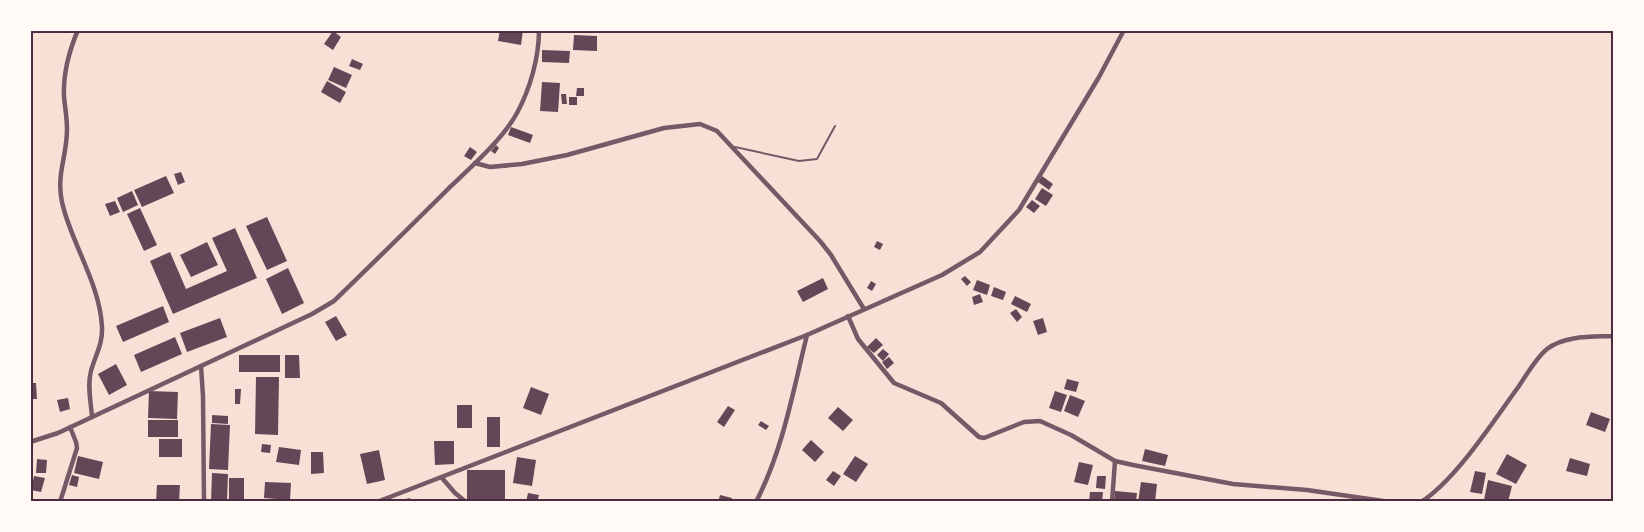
<svg xmlns="http://www.w3.org/2000/svg" width="1644" height="532" viewBox="0 0 1644 532" font-family="Arial,sans-serif">
<style>
.building{fill:#644757}
.lines{fill:none;stroke-linecap:round;stroke-linejoin:round}
.service{stroke:#755966;stroke-width:2}
.minor{stroke:#755966;stroke-width:4.5}
.neatline{fill:none;stroke:#4a2c40;stroke-width:2}
</style>
<rect width="100%" height="100%" fill="#f7e1d7"/>
<g class="building">
<path d="M500,30H523L521,45L498,41Z"/>
<path d="M333,31L341,37L333,50L324,44Z"/>
<path d="M574,35L597,36V51L573,50Z"/>
<path d="M542,50L570,51L569,63L542,62Z"/>
<path d="M352,59L363,64L360,70L349,66Z"/>
<path d="M334,67L352,75L346,88L328,80Z"/>
<path d="M327,81L346,92L340,103L321,92Z"/>
<path d="M542,82L560,83L558,112L540,111Z"/>
<path d="M577,88H584V96H576Z"/>
<path d="M561,94H566L567,104H562Z"/>
<rect x="569" y="97" width="8" height="8"/>
<path d="M511,127L533,135L530,143L508,135Z"/>
<path d="M496,145L499,148L495,154L491,151Z"/>
<path d="M470,147L477,152L471,160L464,156Z"/>
<path d="M181,172L185,182L178,185L174,174Z"/>
<path d="M166,176L174,193L142,207L134,190Z"/>
<path d="M1042,176L1053,184L1049,190L1038,182Z"/>
<path d="M1042,188L1053,195L1046,206L1035,199Z"/>
<path d="M132,191L138,205L123,212L117,198Z"/>
<path d="M1032,200L1040,206L1034,213L1026,207Z"/>
<path d="M115,201L120,212L110,216L105,204Z"/>
<path d="M140,208L157,245L144,251L127,214Z"/>
<path d="M267,217L287,261L267,270L246,226Z"/>
<path d="M235,228L257,278L173,314L150,261L170,252L186,289L227,271L212,238Z"/>
<path d="M877,241L883,244L880,250L874,247Z"/>
<path d="M207,242L218,265L191,277L180,255Z"/>
<path d="M288,268L304,303L282,314L266,279Z"/>
<path d="M965,276L971,282L967,286L961,279Z"/>
<path d="M823,278L828,289L803,302L797,291Z"/>
<path d="M977,280L990,285L987,295L973,290Z"/>
<path d="M871,281L876,284L872,291L867,288Z"/>
<path d="M994,287L1006,292L1003,300L991,296Z"/>
<path d="M980,294L983,302L974,305L972,297Z"/>
<path d="M1015,296L1031,304L1027,312L1011,304Z"/>
<path d="M163,306L169,322L123,342L116,326Z"/>
<path d="M1016,309L1022,317L1017,322L1010,313Z"/>
<path d="M336,316L347,335L336,341L325,322Z"/>
<path d="M220,318L227,337L187,352L180,333Z"/>
<path d="M1043,318L1047,332L1038,335L1033,321Z"/>
<path d="M175,337L182,354L141,372L134,355Z"/>
<path d="M876,338L883,345L874,353L867,347Z"/>
<path d="M883,349L889,354L883,361L877,355Z"/>
<rect x="239" y="355" width="41" height="17"/>
<path d="M285,355H299L300,378H285Z"/>
<path d="M889,357L894,363L887,369L882,362Z"/>
<path d="M116,364L127,385L109,395L98,374Z"/>
<path d="M256,377H279L278,435L255,434Z"/>
<path d="M1067,379L1079,382L1076,392L1064,389Z"/>
<path d="M30,383H36L37,399H30Z"/>
<path d="M531,387L549,394L541,415L523,408Z"/>
<path d="M235,389H241L240,404H235Z"/>
<path d="M149,391L178,392L177,419L148,418Z"/>
<path d="M1055,391L1067,395L1061,412L1049,408Z"/>
<path d="M1070,395L1085,401L1078,417L1064,411Z"/>
<path d="M68,398L70,409L60,412L57,400Z"/>
<rect x="457" y="405" width="15" height="23"/>
<path d="M728,406L735,410L724,427L717,422Z"/>
<path d="M838,407L853,420L843,431L828,418Z"/>
<path d="M1591,412L1610,419L1605,432L1586,425Z"/>
<path d="M212,415L228,416V424L212,423Z"/>
<rect x="487" y="417" width="13" height="30"/>
<rect x="148" y="420" width="30" height="17"/>
<path d="M761,421L769,426L766,430L758,425Z"/>
<path d="M211,424L230,425L228,470L209,469Z"/>
<rect x="159" y="439" width="23" height="18"/>
<path d="M811,440L824,452L815,462L802,450Z"/>
<path d="M434,441H454V464L435,465Z"/>
<path d="M262,444L271,445L270,453L261,452Z"/>
<path d="M279,447L301,450L299,465L276,462Z"/>
<path d="M1145,449L1168,455L1165,466L1142,461Z"/>
<path d="M379,450L385,480L367,484L360,454Z"/>
<path d="M311,452H323L324,473L311,474Z"/>
<path d="M1507,454L1527,465L1516,484L1496,474Z"/>
<path d="M78,456L103,462L99,479L74,473Z"/>
<path d="M855,456L868,464L856,482L843,474Z"/>
<path d="M517,457L536,460L532,486L513,483Z"/>
<path d="M1570,458L1590,464L1587,476L1566,471Z"/>
<path d="M37,459L47,460L46,473H36Z"/>
<path d="M1079,462L1093,465L1088,485L1074,482Z"/>
<rect x="467" y="470" width="38" height="29"/>
<path d="M833,471L841,476L834,486L826,480Z"/>
<path d="M1475,471L1486,473L1482,494L1470,492Z"/>
<path d="M212,473L228,474L227,502H211Z"/>
<path d="M72,475L79,477L77,487L69,485Z"/>
<path d="M34,476L45,478L41,492L31,490Z"/>
<path d="M1097,476H1106L1105,489L1096,488Z"/>
<rect x="229" y="478" width="15" height="24"/>
<path d="M1488,480L1512,486L1508,502L1484,500Z"/>
<path d="M265,482L291,483L290,500L264,498Z"/>
<path d="M1141,482L1157,484L1155,502H1138Z"/>
<path d="M157,485H180L179,502H156Z"/>
<path d="M1115,491L1137,493L1136,502H1114Z"/>
<path d="M1090,492H1103L1102,502H1089Z"/>
<path d="M528,493L539,495L537,502H526Z"/>
<path d="M720,495L732,498L731,502H718Z"/>
<path d="M410,498L411,502H397V501Z"/>
</g>
<g class="lines">
<path class="service" d="M735,147L799,161L817,159L835,126"/>
<g class="minor">
<path d="M78,30C69,51 63,74 64,97C65,107 67,118 67,129C67,160 54,176 64,210C75,249 100,286 102,327C103,344 95,356 91,371C87,386 91,402 92,417"/>
<path d="M475,163L490,167L522,164L567,155L664,128L700,124L717,131L820,241L831,255L864,309"/>
<path d="M848,316L858,339L894,383L941,403L979,437L984,438L1024,422L1040,421L1071,435L1115,461L1133,465L1233,484L1307,490L1390,502"/>
<path d="M201,366L203,396L204,502"/>
<path d="M30,442L58,433L312,314L334,301C373,263 411,226 449,188C470,168 503,139 517,113C530,89 539,58 539,30"/>
<path d="M442,478L455,493L466,502"/>
<path d="M60,502L77,448L76,442L70,427"/>
<path d="M377,502L807,335L942,275L980,252L1019,210L1099,77L1124,30"/>
<path d="M756,502C783,450 793,391 807,335"/>
<path d="M1112,502L1115,461"/>
<path d="M1421,502C1456,480 1494,420 1519,386C1527,374 1536,358 1547,349C1565,335 1593,337 1614,336"/>
</g>
</g>
<rect width="1644" height="532" fill="none" stroke="#fffaf5" stroke-width="63"/>
<rect x="32" y="32" width="1580" height="468" class="neatline"/>
</svg>
